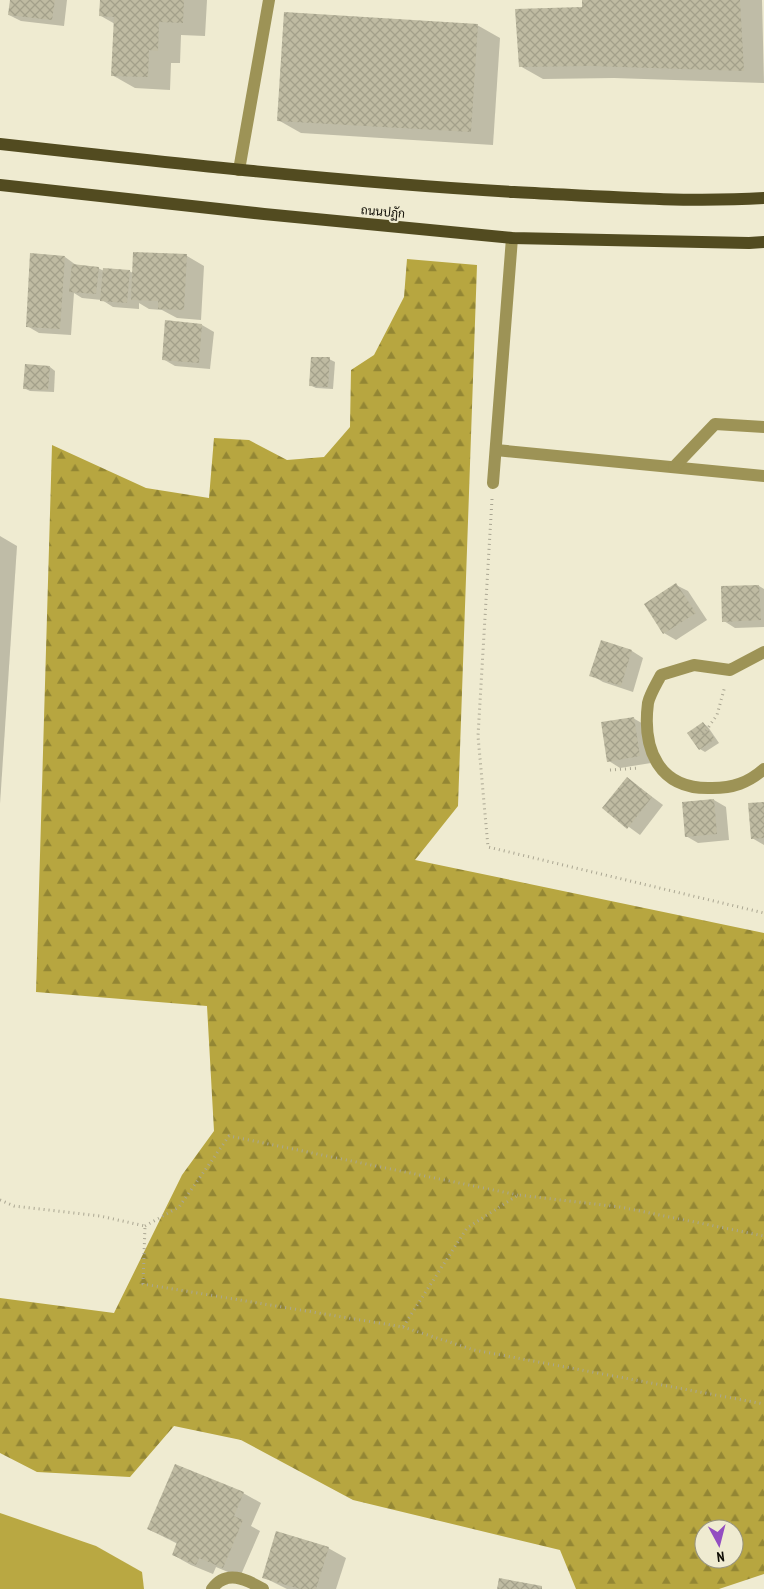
<svg xmlns="http://www.w3.org/2000/svg" width="764" height="1589" viewBox="0 0 764 1589" font-family="'PT Sans Narrow',Sarabun,sans-serif">
<style>
.forest{fill:url(#forest-firs);fill-rule:evenodd}
.water{fill:#b9a842}
.shadow{fill:#0003}
.building{fill:url(#building-cross-hatch)}
.lines{fill:none;stroke-linecap:round;stroke-linejoin:round}
.path{stroke:#aaa692;stroke-width:3;stroke-dasharray:1 4;stroke-linecap:butt}
.minor{stroke:#9d9356;stroke-width:12}
.major{stroke:#524b20;stroke-width:12}
.labels{text-anchor:middle;stroke-width:4;stroke-linejoin:round;paint-order:stroke}
.street-label{font-size:12px;fill:#0f0d05;stroke:#efebd1}
</style>
<defs>
<pattern id="forest-firs" width="22" height="20" patternUnits="userSpaceOnUse" patternTransform="scale(1.25)"><rect width="22" height="20" fill="#b7a640"/><path d="M5 1l3.5 6h-7zM16 11l3.5 6h-7z" fill="#938634"/></pattern>
<pattern id="building-cross-hatch" width="8" height="8" patternUnits="userSpaceOnUse" patternTransform="scale(1.25)"><rect width="8" height="8" fill="#bfbba2"/><path d="M0 0l8 8M0 8l8-8" fill="none" stroke="#a3a08a"/></pattern>
</defs>
<rect width="100%" height="100%" fill="#efebd1"/>
<path class="forest" d="M407,259L477,265L458,806L415,860L764,933V1574L719,1589H576L560,1550L353,1500L241,1440L174,1426L130,1477L37,1472L0,1453V1298L114,1313L182,1175L214,1131L207,1006L36,992L52,445L146,488L209,498L214,438L249,440L287,460L324,457L350,427L351,370L374,355L404,297ZM704,1529H734V1559H704Z"/>
<path class="water" d="M0,1513L96,1546L142,1572L144,1589H0Z"/>
<g class="shadow">
<path d="M11,0H67L64,26L21,21L9,15Z"/>
<path d="M101,0H207L205,36L181,35L180,63H171L170,90L135,88L112,75L115,24L101,16Z"/>
<path d="M583,0H762L764,83L614,78L543,79L520,66L583,9Z"/>
<path d="M477,25L500,38L493,145L301,133L278,120Z"/>
<path d="M187,256L204,266L201,320L177,318L162,310L149,309L139,303V309L113,307L102,300L82,298L74,293L71,335L39,333L27,326L65,257L76,265L98,268L104,271H129L133,273Z"/>
<path d="M202,325L214,332L210,369L175,366L163,359Z"/>
<path d="M329,359L335,362L333,389L316,388L310,385Z"/>
<path d="M50,367L55,371L54,392L30,391L24,388Z"/>
<path d="M0,536L17,546L0,804Z"/>
<path d="M676,585L688,591L707,620L676,640L664,633Z"/>
<path d="M759,586L764,589V627L735,628L724,621Z"/>
<path d="M632,651L643,658L633,692L603,682L591,675Z"/>
<path d="M633,718L645,725L651,763L620,768L609,761Z"/>
<path d="M703,723L708,727L719,743L705,752L700,749Z"/>
<path d="M627,778L663,805L640,835L603,808Z"/>
<path d="M714,800L726,807L729,840L698,843L686,836Z"/>
<path d="M764,803V845L752,838Z"/>
<path d="M243,1493L261,1503L251,1526L260,1531L240,1577L216,1567L213,1574L191,1565L173,1555L178,1544L148,1529Z"/>
<path d="M328,1548L346,1558L336,1589H287L263,1577Z"/>
</g>
<g class="building">
<path d="M10,0H55L52,20L8,15Z"/>
<path d="M100,0H184L183,23L159,22L158,51L149,50L148,77L111,76L114,17L99,16Z"/>
<path d="M582,0H740L744,71L591,66L519,67L515,9L582,7Z"/>
<path d="M284,12L478,24L471,132L277,121Z"/>
<path d="M133,252L187,254L184,310L158,309V301L131,300Z"/>
<path d="M30,253L65,256L60,329L26,327Z"/>
<path d="M72,264L99,267L96,294L69,292Z"/>
<path d="M103,268L130,270L127,303L100,301Z"/>
<path d="M165,320L202,324L199,363L162,360Z"/>
<path d="M311,357H330L328,387L309,386Z"/>
<path d="M25,364L50,366L48,390L23,389Z"/>
<path d="M676,583L696,613L663,634L644,604Z"/>
<path d="M759,585L761,620L722,622L721,586Z"/>
<path d="M601,640L632,650L621,686L589,676Z"/>
<path d="M634,717L640,756L607,762L601,722Z"/>
<path d="M703,722L715,739L699,750L687,733Z"/>
<path d="M627,777L652,797L627,829L602,808Z"/>
<path d="M714,799L717,834L685,837L682,802Z"/>
<path d="M764,802V838L751,839L748,803Z"/>
<path d="M175,1464L244,1492L234,1516L243,1520L223,1568L199,1558L196,1565L172,1555L177,1542L147,1529Z"/>
<path d="M276,1531L329,1547L316,1589H300L262,1578Z"/>
<path d="M499,1578L542,1586V1589H497Z"/>
</g>
<g class="lines">
<g class="path">
<path d="M492,499L478,736L488,847L764,913"/>
<path d="M703,735L717,715L725,686"/>
<path d="M610,770L639,768"/>
<path d="M0,1200L14,1206L100,1216L145,1226L143,1284L403,1327L467,1228L518,1195L620,1207L764,1236"/>
<path d="M145,1226L179,1207L229,1136L518,1195"/>
<path d="M403,1327L474,1350L764,1404"/>
</g>
<g class="minor">
<path d="M239,170L269,0"/>
<path d="M496,450L764,476"/>
<path d="M674,467L715,424L764,427"/>
<path d="M493,483L512,238"/>
<path d="M764,652L730,670L694,665L661,675C657,683 650,694 648,703C642,750 659,790 712,788C733,788 748,783 764,769"/>
<path d="M212,1589C226,1569 246,1579 263,1589"/>
</g>
<g class="major">
<path d="M0,144C171,163 342,182 514,192C597,196 681,203 764,198"/>
<path d="M0,185L264,214L512,238L749,243L764,242"/>
</g>
</g>
<g class="labels">
<g class="street-label">
<text transform="translate(383 212) rotate(5)" y="4">ถนนปฏัก</text>
</g>
</g>
<g transform="translate(719 1544) rotate(173)"><circle r="24" fill="#efebd1" stroke="#95927f"/>
<path d="M0-4L9 19L0 12L-9 19Z" fill="#934dc1"/>
<text y="-8" font-size="14" font-weight="bold" text-anchor="middle" fill="#0f0d05">N</text>
</g>
</svg>
